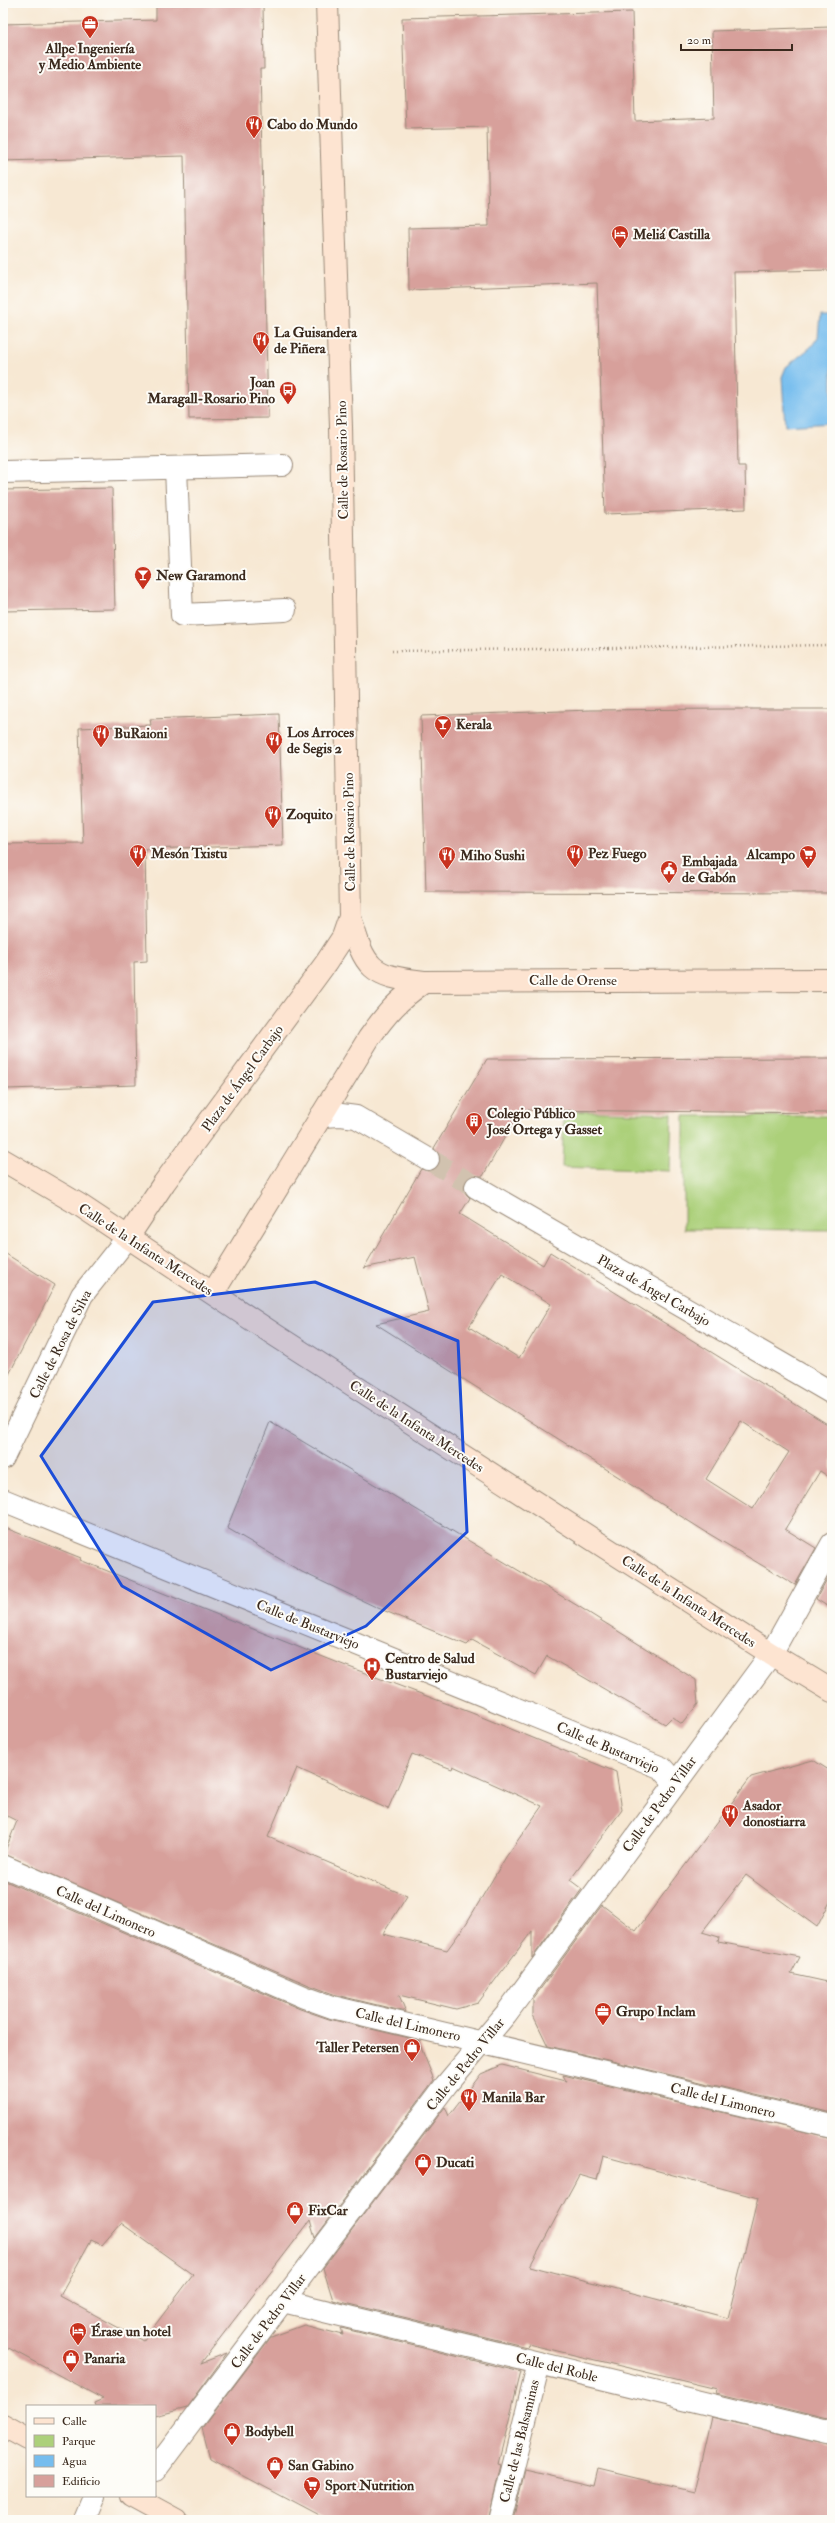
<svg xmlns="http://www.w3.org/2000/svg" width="835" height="2523" viewBox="0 0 835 2523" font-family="'IM FELL Double Pica',serif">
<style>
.green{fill:#acd07a;stroke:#747d4c}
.water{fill:#76bdee;stroke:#587486}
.building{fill:#d7a09b;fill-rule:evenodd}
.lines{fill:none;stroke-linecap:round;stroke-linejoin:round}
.street-tunnel{stroke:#d1c2af;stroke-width:22;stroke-dasharray:22 11;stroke-linecap:butt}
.street-casing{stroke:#998978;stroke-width:24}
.secondary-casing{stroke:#998978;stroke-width:24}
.path{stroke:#998978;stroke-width:2.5;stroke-dasharray:1 3;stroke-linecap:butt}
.street{stroke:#fff;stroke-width:22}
.secondary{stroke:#fde4d1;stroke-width:22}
.marked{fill:#1d4ed8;fill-opacity:0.2;stroke:#1d4ed8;stroke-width:3;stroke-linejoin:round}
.labels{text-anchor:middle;stroke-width:4;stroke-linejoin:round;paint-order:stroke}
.poi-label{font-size:14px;font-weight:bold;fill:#3b2a1e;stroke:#fdfcf7;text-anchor:start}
.street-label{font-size:14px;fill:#3b2a1e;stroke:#fdfcf7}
</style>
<rect width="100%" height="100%" fill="#fdfcf7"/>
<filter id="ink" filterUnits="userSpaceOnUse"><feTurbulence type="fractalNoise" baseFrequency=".025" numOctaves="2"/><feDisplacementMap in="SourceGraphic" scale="8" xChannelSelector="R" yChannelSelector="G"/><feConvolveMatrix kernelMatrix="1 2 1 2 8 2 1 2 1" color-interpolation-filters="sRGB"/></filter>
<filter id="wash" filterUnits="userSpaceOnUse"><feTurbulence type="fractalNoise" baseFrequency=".012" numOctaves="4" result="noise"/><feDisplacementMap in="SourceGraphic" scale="16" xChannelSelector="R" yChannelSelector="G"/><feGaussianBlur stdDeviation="0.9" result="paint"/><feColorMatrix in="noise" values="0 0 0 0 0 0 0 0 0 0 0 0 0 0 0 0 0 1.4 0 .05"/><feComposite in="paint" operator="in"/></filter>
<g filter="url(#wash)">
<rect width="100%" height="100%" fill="#f7e8d3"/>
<g class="green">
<path d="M564,1111L672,1114L670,1171L562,1167Z"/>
<path d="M684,1116H832V1230L684,1229Z"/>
</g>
<path class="water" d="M820,315H832V423L785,426L782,377L786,367L811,347L818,337Z"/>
<g id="blocks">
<g class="building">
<path d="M263,3L264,69H260L268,418L189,419L184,156L3,161V24L156,20V5Z"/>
<path d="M632,12L635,121L714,118L712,31L830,27L832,270L734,272L738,466H745L746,509L605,514L597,283L409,290L408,228L489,226L487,127L406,129L402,18Z"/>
<path d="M112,488L115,609L3,611V490Z"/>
<path d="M724,709H832V893L426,892L421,716L591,710Z"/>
<path d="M279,714L283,845L145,849L147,961L134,962L136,1085L7,1089L3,1012V844L83,843L79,728L151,725L150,719Z"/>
<path d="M832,1058V1113L520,1110L483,1176H470L465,1181V1193L470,1198L460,1214L543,1265L550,1252L832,1427V1479L820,1471L785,1529L816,1548L795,1585L706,1532L376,1324L429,1312L415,1257L364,1268L421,1169L428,1171L439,1166L440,1159L434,1148L487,1059ZM502,1274L551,1304L519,1358L469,1327ZM741,1421L789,1452L753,1509L706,1479Z"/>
<path d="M3,1252L55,1285L3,1386Z"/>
<path d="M270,1422L578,1606L696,1680L698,1704L682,1724L672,1717L665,1724L547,1656L536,1675L472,1640L467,1645L378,1608L302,1572L227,1528Z"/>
<path d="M3,1527L81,1558L80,1560L341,1664L472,1713L616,1772L622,1810L570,1880L582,1889L532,1958V1931L478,2003L456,2009L399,1995L406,2012L336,1995L309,1985L4,1854L17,1821L3,1814ZM412,1754L452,1769L453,1766L542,1806L506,1857L466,1924L447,1950L383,1934L407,1896L268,1837L297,1768L388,1809Z"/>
<path d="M832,1570V1609L816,1599Z"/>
<path d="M813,1760L832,1772V1898L817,1927L746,1875L702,1932L719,1937L718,1942L800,1957L791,1974L832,1983V2113L548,2046L533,2015V1999L602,1905L636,1931L751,1777Z"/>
<path d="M3,1880L300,2009L329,2019L418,2040L434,2080L315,2238L310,2221L201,2363L227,2353L187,2408L155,2416V2406H95L94,2403L103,2399L3,2345ZM121,2223L193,2275L143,2341L60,2296L91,2240L102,2245Z"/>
<path d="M502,2065L566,2081L563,2075L832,2138V2421L716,2393L717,2389L528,2344L527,2347L333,2300L323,2268L445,2107L449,2116L481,2074ZM603,2156L758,2198L728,2318L530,2266L579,2175L597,2180Z"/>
<path d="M304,2325L343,2335L341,2328L521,2372L498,2464L501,2465L488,2520H327L210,2458L202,2428L271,2337Z"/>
<path d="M711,2417L832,2446V2520H513L525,2470L594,2486L598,2469L694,2492Z"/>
</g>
</g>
</g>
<g filter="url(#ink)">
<use href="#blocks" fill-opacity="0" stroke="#998978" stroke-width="1"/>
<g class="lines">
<path class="street-tunnel" d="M428,1159L476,1187"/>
<defs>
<g id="street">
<path d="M176,468L182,615L285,610"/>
<path d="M3,472L282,465"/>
<path d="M321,1116L341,1115L356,1117L428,1159"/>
<path d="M476,1187L832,1393"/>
<path d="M3,1458L82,1295L128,1237"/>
<path d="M3,1500L662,1768L675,1783"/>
<path d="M3,1866L304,1997L332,2007L832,2126"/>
<path d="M283,2301L832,2434"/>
<path d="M155,2470L446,2085L506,2014L771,1654L832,1544"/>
<path d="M84,2520L94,2496"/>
<path d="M500,2520L539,2363"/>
</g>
<g id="secondary">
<path d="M327,3L341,427L350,917C365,969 370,976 424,982L832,980"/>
<path d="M3,1160L78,1204L275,1335L771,1654L832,1691"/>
<path d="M128,1237L164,1183L326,963L343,937L350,917"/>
<path d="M213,1293L369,1038C386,1014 399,999 424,982"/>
<path d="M3,2426L27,2439"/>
<path d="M132,2496L176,2520"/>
</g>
</defs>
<use href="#street" class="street-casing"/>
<use href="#secondary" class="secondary-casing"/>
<path class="path" d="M392,651L832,645"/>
<use href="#street" class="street"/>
<use href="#secondary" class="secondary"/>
</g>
</g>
<path class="marked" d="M315,1282L458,1341L467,1532L366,1626L271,1670L122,1586L41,1456L153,1302Z"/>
<defs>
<symbol id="office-pin" viewBox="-11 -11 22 30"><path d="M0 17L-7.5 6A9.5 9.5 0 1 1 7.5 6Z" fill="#c8321e" stroke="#fdfcf7"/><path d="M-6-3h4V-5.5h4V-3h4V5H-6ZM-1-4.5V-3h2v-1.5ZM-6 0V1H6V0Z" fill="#fff"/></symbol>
<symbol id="restaurant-pin" viewBox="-11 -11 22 30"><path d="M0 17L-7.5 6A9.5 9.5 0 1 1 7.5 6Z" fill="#c8321e" stroke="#fdfcf7"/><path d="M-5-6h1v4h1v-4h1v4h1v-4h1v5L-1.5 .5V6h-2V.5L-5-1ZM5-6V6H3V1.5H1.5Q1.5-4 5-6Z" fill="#fff"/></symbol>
<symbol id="hotel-pin" viewBox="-11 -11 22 30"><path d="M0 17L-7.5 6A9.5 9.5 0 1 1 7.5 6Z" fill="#c8321e" stroke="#fdfcf7"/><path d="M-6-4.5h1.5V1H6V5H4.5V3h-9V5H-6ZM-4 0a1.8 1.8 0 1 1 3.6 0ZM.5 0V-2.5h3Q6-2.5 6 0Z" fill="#fff"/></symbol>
<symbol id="bus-pin" viewBox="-11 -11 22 30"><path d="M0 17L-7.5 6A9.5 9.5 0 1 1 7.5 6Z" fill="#c8321e" stroke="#fdfcf7"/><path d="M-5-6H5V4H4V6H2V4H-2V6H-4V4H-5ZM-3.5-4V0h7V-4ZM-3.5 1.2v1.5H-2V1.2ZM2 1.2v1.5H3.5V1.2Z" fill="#fff"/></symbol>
<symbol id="bar-pin" viewBox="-11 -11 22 30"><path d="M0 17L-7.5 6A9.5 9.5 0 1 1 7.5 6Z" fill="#c8321e" stroke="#fdfcf7"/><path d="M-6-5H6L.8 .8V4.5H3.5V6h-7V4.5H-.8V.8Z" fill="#fff"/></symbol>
<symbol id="supermarket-pin" viewBox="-11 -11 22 30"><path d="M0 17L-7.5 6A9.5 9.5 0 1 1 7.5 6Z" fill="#c8321e" stroke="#fdfcf7"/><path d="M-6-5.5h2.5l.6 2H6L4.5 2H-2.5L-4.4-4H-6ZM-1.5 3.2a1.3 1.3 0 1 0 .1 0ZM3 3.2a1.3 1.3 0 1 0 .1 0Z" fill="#fff"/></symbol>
<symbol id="civic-pin" viewBox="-11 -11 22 30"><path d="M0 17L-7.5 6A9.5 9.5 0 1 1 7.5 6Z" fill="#c8321e" stroke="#fdfcf7"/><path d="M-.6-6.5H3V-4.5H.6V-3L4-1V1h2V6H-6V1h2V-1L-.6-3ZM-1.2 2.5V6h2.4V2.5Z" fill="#fff"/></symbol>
<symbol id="building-pin" viewBox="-11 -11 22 30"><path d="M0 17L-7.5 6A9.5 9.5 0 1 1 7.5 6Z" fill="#c8321e" stroke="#fdfcf7"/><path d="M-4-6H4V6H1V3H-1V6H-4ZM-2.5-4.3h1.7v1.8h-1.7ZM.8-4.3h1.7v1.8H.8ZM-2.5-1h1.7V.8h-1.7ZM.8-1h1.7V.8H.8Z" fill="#fff"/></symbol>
<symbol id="hospital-pin" viewBox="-11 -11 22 30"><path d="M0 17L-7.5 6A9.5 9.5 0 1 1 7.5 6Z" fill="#c8321e" stroke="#fdfcf7"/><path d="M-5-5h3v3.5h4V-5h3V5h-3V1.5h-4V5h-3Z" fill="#fff"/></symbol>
<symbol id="shop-pin" viewBox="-11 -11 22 30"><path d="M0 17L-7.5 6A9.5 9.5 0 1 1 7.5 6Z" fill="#c8321e" stroke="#fdfcf7"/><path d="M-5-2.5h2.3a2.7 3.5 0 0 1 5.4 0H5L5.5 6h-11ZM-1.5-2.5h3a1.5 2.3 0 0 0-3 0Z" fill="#fff"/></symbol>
</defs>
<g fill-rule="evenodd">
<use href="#office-pin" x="80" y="14" width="20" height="27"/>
<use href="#restaurant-pin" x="244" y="114" width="20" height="27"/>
<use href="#hotel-pin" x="610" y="224" width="20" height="27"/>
<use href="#restaurant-pin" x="251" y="330" width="20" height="27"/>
<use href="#bus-pin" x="278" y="380" width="20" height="27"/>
<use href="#bar-pin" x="133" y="565" width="20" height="27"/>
<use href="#bar-pin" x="433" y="714" width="20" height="27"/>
<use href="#restaurant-pin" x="91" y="723" width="20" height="27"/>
<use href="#restaurant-pin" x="264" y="730" width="20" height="27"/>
<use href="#restaurant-pin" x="263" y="804" width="20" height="27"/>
<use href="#restaurant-pin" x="128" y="843" width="20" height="27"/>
<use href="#restaurant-pin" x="565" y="843" width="20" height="27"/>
<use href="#supermarket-pin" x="798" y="844" width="20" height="27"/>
<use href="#restaurant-pin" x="437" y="845" width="20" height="27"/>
<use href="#civic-pin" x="659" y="859" width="20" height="27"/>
<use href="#building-pin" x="464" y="1111" width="20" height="27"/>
<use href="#hospital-pin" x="362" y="1656" width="20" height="27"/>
<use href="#restaurant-pin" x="720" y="1803" width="20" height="27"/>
<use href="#office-pin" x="593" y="2001" width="20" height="27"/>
<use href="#shop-pin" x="402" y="2037" width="20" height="27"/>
<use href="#restaurant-pin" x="459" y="2087" width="20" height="27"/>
<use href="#shop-pin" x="413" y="2152" width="20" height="27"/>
<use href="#shop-pin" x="285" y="2200" width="20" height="27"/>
<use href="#hotel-pin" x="68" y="2321" width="20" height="27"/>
<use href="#shop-pin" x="61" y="2348" width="20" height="27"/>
<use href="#shop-pin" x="222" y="2421" width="20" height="27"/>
<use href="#shop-pin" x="265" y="2455" width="20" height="27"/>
<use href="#supermarket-pin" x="302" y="2475" width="20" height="27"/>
</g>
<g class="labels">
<g class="poi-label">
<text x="90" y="53" text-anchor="middle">Allpe Ingeniería<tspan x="90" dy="16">y Medio Ambiente</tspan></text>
<text x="267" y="129">Cabo do Mundo</text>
<text x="633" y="239">Meliá Castilla</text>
<text x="274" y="337">La Guisandera<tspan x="274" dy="16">de Piñera</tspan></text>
<text x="275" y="387" text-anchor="end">Joan<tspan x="275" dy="16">Maragall-Rosario Pino</tspan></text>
<text x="156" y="580">New Garamond</text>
<text x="456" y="729">Kerala</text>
<text x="287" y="737">Los Arroces<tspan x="287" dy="16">de Segis 2</tspan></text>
<text x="114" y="738">BuRaioni</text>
<text x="286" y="819">Zoquito</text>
<text x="151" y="858">Mesón Txistu</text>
<text x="588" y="858">Pez Fuego</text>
<text x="795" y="859" text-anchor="end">Alcampo</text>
<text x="460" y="860">Miho Sushi</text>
<text x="682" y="866">Embajada<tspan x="682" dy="16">de Gabón</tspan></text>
<text x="487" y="1118">Colegio Público<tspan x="487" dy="16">José Ortega y Gasset</tspan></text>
<text x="385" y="1663">Centro de Salud<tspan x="385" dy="16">Bustarviejo</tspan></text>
<text x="743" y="1810">Asador<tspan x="743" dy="16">donostiarra</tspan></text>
<text x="616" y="2016">Grupo Inclam</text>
<text x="399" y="2052" text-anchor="end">Taller Petersen</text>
<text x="482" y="2102">Manila Bar</text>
<text x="436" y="2167">Ducati</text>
<text x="308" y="2215">FixCar</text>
<text x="91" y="2336">Érase un hotel</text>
<text x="84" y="2363">Panaria</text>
<text x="245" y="2436">Bodybell</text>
<text x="288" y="2470">San Gabino</text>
<text x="325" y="2490">Sport Nutrition</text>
</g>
<g class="street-label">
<text transform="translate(342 460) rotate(-91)" y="5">Calle de Rosario Pino</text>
<text transform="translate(349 832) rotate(-91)" y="5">Calle de Rosario Pino</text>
<text x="573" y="985">Calle de Orense</text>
<text transform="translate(242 1078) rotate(-54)" y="5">Plaza de Ángel Carbajo</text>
<text transform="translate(146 1249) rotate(33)" y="5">Calle de la Infanta Mercedes</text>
<text transform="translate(654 1290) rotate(30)" y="5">Plaza de Ángel Carbajo</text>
<text transform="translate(60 1344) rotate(-63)" y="5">Calle de Rosa de Silva</text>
<text transform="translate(417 1426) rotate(33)" y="5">Calle de la Infanta Mercedes</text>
<text transform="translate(689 1601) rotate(33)" y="5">Calle de la Infanta Mercedes</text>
<text transform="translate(308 1624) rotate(22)" y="5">Calle de Bustarviejo</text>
<text transform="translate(608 1747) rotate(23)" y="5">Calle de Bustarviejo</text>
<text transform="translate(659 1804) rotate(-54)" y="5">Calle de Pedro Villar</text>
<text transform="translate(106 1911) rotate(24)" y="5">Calle del Limonero</text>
<text transform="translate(408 2024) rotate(13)" y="5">Calle del Limonero</text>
<text transform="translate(465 2064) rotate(-51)" y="5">Calle de Pedro Villar</text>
<text transform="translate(723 2100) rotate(14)" y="5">Calle del Limonero</text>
<text transform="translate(268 2321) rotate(-53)" y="5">Calle de Pedro Villar</text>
<text transform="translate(557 2367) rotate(14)" y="5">Calle del Roble</text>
<text transform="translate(519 2441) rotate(-76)" y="5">Calle de las Balsaminas</text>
</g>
</g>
<rect width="835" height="2523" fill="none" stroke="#fdfcf7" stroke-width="16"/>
<rect x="26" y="2405" width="130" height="92" fill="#fdfcf7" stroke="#afa8a0"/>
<rect x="34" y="2418" width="20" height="6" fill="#fde4d1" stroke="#afa8a0"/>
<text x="62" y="2425" font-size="12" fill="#3b2a1e">Calle</text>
<rect x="34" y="2435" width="20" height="12" fill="#acd07a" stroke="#afa8a0"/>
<text x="62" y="2445" font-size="12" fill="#3b2a1e">Parque</text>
<rect x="34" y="2455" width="20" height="12" fill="#76bdee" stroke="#afa8a0"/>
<text x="62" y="2465" font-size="12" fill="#3b2a1e">Agua</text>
<rect x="34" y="2475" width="20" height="12" fill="#d7a09b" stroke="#afa8a0"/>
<text x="62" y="2485" font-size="12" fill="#3b2a1e">Edificio</text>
<path d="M681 44v6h111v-6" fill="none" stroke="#3b2a1e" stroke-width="2"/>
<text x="687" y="44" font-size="12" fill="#3b2a1e" stroke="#fdfcf7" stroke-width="3" paint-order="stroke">20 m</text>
</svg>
